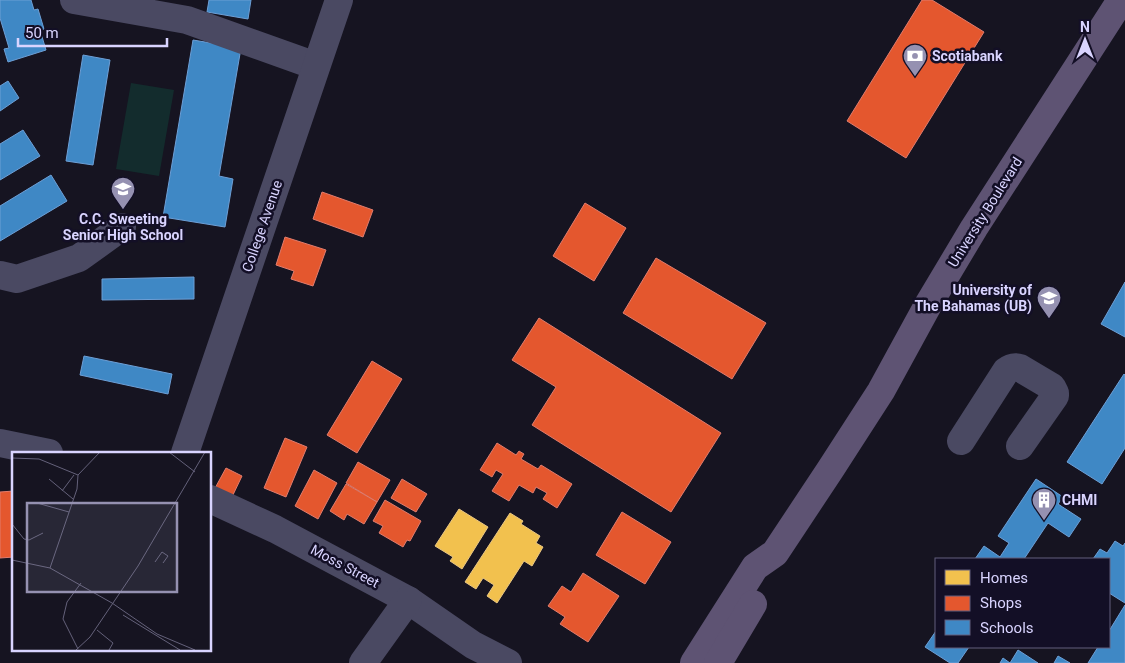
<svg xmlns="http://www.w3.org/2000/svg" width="1125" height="663" viewBox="0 0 1125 663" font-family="Roboto,sans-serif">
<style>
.green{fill:#132c2d}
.homes{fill:#f2c14e;stroke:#eac783}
.shops{fill:#e4572e;stroke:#e17c6d}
.schools{fill:#3f88c5;stroke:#6d9fd6}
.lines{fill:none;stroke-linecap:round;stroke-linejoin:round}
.minor{stroke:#4a4962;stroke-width:28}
.major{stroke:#5e5373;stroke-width:28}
.labels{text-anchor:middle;stroke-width:5;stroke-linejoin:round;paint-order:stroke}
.poi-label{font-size:14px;font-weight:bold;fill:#d9d4ff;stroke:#130f26;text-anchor:start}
.street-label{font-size:14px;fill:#d9d4ff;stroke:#130f26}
.inset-road{fill:none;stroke:#64617a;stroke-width:1}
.view{fill:#9591b1;fill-opacity:0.15;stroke:#9591b1;stroke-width:2.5}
.inset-edge{fill:none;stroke:#d9d4ff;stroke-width:2.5}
</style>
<rect width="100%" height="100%" fill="#161421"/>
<path class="green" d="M131,83L174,90L159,176L116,169Z"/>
<g class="homes">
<path d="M459,509L488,527L462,569L450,561L453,557L435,546Z"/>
<path d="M510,513L523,521L521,524L540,536L536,543L543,547L532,566L524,561L497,603L487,596L494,585L483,578L476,589L465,582Z"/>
</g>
<g class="shops">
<path d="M922,0H932L984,32L906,158L847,121Z"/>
<path d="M322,192L373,210L363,237L313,219Z"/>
<path d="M585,203L626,228L594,281L553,256Z"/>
<path d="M285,237L326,250L313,286L291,279L294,271L276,265Z"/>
<path d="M656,258L766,323L732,379L623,313Z"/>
<path d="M539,318L721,433L671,512L532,425L556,387L512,360Z"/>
<path d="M372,361L402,379L357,453L327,435Z"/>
<path d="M285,438L307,447L286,497L264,488Z"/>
<path d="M497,443L516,455L519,451L524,454L521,459L538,469L541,465L572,484L557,508L543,499L547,493L536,487L533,493L519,485L509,501L492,491L503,474L496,470L492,477L480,470Z"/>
<path d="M358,462L390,480L377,502L346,483Z"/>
<path d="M226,468L242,476L231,499L214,490Z"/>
<path d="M314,470L337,483L318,519L295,506Z"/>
<path d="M402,479L427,494L416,512L391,498Z"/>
<path d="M346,484L377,502L364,524L347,514L344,520L330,511Z"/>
<path d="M14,491V557L0,558V492Z"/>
<path d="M385,500L421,521L410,541L407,540L403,547L379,533L383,526L373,521Z"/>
<path d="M622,512L671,542L645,584L596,555Z"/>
<path d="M583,573L619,596L588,642L560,624L565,617L548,606L562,586L571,592Z"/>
</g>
<g class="schools">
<path d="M0,0H31L34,10L38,9L44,29L40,30L46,50L8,62L4,49L9,48L0,18Z"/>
<path d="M209,0H251L248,19L207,12Z"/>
<path d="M193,40L241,48L219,176L233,179L225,227L163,217Z"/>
<path d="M83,55L110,60L93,165L66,161Z"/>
<path d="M8,81L19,98L0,111V86Z"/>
<path d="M23,130L40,156L0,180V144Z"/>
<path d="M51,175L67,201L0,241V206Z"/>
<path d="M194,277V299L102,300V279Z"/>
<path d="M1125,282V337L1101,324Z"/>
<path d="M84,356L172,374L168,394L80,375Z"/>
<path d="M1124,374L1125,375V448L1102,484L1067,462Z"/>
<path d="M1036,479L1063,497L1058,504L1081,519L1069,537L1048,523L1024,559H975L984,546L1000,557L1009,543L998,536Z"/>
<path d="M1115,541L1123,546L1125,543V603L1109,593V559H1093L1100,549L1107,553Z"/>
<path d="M1125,605V663H1088L1098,647H1109V631Z"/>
<path d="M936,631V647H969L958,663H950L925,647Z"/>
<path d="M1018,650L1038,663H1000L1003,658L1010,663Z"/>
<path d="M1058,656L1070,663H1054Z"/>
</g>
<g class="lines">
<g class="minor">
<path d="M74,0L187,20L316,66"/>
<path d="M0,275L17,279L79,258L122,227"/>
<path d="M961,441L1006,371C1011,367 1014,366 1020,368L1052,387L1055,393V396L1020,446"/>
<path d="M0,443L49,453"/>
<path d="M185,453L339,0"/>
<path d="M210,499L275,529L408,600L473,645L508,663"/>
<path d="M363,663L408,600"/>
</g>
<g class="major">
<path d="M694,663L755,567L775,553L830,470L881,391L928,305L974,228L1121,0"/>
<path d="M718,663L753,604"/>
</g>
</g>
<defs>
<symbol id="bank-pin" viewBox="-11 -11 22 30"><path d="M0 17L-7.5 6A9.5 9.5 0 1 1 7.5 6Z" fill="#9591b1" stroke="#130f26"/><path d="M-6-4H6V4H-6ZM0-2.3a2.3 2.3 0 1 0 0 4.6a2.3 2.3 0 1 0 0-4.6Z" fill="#fff"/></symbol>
<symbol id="school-pin" viewBox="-11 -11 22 30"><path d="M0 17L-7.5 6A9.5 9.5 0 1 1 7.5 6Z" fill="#9591b1" stroke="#130f26"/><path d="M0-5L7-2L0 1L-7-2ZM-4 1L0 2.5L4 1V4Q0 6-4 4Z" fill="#fff"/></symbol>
<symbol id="university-pin" viewBox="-11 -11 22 30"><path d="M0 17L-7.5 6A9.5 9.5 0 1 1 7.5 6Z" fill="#9591b1" stroke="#130f26"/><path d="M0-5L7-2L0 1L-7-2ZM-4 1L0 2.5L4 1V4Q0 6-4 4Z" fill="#fff"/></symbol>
<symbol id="building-pin" viewBox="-11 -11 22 30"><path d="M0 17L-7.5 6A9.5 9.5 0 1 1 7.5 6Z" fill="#9591b1" stroke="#130f26"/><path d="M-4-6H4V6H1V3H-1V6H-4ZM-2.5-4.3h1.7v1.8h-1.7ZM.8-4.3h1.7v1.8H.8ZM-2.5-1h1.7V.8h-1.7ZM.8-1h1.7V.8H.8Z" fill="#fff"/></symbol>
</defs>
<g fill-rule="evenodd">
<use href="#bank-pin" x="901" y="42" width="28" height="38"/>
<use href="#school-pin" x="109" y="175" width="28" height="38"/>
<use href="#university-pin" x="1035" y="284" width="28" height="38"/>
<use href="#building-pin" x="1030" y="486" width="28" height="38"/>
</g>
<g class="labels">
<g class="poi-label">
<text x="932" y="61">Scotiabank</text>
<text x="123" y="224" text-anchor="middle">C.C. Sweeting<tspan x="123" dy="16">Senior High School</tspan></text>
<text x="1032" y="295" text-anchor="end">University of<tspan x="1032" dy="16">The Bahamas (UB)</tspan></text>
<text x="1062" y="505">CHMI</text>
</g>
<g class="street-label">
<text transform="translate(985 212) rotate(-58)" y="5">University Boulevard</text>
<text transform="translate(262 226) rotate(-71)" y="5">College Avenue</text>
<text transform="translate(345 566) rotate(28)" y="5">Moss Street</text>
</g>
</g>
<g transform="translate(12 452)">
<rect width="199" height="199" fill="#161421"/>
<path class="inset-road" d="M157,0L183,20M0,6L27,7L66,23M66,23L88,0M37,27L61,47M50,39L62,23M25,51L57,60M0,72L12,87L17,88L31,81M0,108L38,116L100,151M143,110L150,100L156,104L151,111M38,116L65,37L66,23M100,151L145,182L183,198M111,163L168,198M85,178L101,191L97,198M66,197L51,167L55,150L69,131M64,198L78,185L126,114L193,0"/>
<path class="view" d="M15,51H165V140H15Z"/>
<rect width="199" height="199" class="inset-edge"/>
</g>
<rect x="935" y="558" width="175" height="90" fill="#130f26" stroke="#625e7d"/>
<rect x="945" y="570" width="25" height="15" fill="#f2c14e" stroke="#625e7d"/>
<text x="980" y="583" font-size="15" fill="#d9d4ff">Homes</text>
<rect x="945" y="596" width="25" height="15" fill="#e4572e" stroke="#625e7d"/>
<text x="980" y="608" font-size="15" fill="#d9d4ff">Shops</text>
<rect x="945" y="620" width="25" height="15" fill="#3f88c5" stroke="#625e7d"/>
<text x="980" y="633" font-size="15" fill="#d9d4ff">Schools</text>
<g transform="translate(1085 40)" stroke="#130f26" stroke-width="4" paint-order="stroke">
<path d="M0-4L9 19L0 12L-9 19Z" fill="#d9d4ff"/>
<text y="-8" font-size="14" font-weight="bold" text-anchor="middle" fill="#d9d4ff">N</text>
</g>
<path d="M18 38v8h149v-8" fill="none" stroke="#d9d4ff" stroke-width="2.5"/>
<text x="25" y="38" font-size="15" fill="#d9d4ff" stroke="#130f26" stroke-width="4" paint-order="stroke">50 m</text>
</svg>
